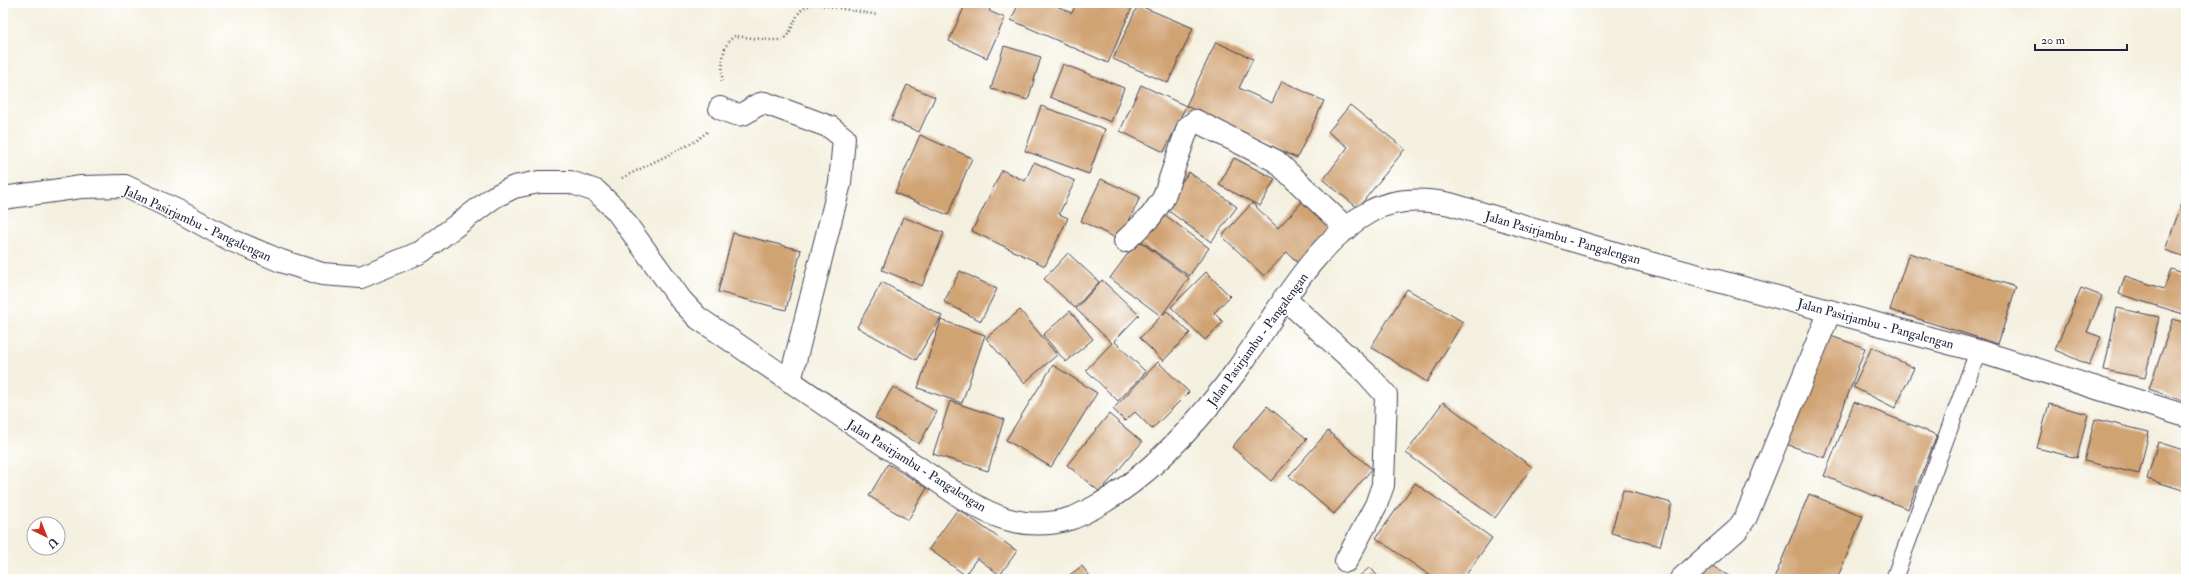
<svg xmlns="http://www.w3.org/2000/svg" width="2189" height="582" viewBox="0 0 2189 582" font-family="'IM FELL Double Pica',serif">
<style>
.building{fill:#d0a373}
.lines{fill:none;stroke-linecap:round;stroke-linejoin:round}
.service-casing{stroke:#424154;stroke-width:18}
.minor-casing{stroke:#424154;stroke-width:24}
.secondary-casing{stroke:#424154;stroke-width:24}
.path{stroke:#424154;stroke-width:2.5;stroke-dasharray:1 3;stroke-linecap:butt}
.service{stroke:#fff;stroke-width:16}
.minor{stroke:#fff;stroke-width:22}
.secondary{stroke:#fff;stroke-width:22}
.labels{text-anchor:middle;stroke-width:3;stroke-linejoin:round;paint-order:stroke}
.street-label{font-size:13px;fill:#22223b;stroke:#fff}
</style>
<rect width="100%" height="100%" fill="#fff"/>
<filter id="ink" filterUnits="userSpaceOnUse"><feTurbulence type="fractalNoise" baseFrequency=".025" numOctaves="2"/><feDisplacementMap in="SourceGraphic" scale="8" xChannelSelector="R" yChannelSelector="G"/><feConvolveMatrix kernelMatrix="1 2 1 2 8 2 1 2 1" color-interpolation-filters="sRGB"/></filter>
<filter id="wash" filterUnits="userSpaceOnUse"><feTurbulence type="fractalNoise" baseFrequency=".012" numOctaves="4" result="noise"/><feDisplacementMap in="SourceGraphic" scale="16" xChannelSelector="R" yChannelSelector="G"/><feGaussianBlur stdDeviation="0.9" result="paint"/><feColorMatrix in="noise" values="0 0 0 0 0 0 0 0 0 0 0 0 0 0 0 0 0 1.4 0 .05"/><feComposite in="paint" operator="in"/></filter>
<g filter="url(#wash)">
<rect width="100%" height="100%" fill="#f4f0df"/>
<g id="blocks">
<g class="building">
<path d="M966,3H993L989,11L1005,18L987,58L949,41Z"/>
<path d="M1019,3H1050L1072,13L1076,3H1128L1133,5L1108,63L1011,20Z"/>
<path d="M1138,5L1193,28L1168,83L1113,59Z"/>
<path d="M1216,42L1253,59L1239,88L1272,103L1282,81L1324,101L1297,158L1186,106Z"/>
<path d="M1004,46L1041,57L1028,100L991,89Z"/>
<path d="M1063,64L1124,88L1111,122L1050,97Z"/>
<path d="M907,85L935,97L919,132L891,120Z"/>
<path d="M1141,85L1186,106L1164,152L1120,131Z"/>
<path d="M1350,105L1405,149L1358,208L1323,180L1348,147L1328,132Z"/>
<path d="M1041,106L1105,129L1089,174L1025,151Z"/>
<path d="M920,135L972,158L948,215L895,193Z"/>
<path d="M1234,158L1275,179L1260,206L1219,185Z"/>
<path d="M1034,162L1075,181L1059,214L1068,218L1045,266L972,231L1002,170L1025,181Z"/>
<path d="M1189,172L1237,207L1211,242L1163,207Z"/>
<path d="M1101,179L1140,197L1120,240L1081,221Z"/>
<path d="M2186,192V257L2165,250Z"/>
<path d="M1305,199L1335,227L1299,264L1287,252L1264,276L1222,236L1252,203L1278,228Z"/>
<path d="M1161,212L1209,248L1189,276L1140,240Z"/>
<path d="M903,217L944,233L922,286L882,270Z"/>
<path d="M733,233L801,250L786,310L718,292Z"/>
<path d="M1138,240L1189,278L1162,315L1167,311L1190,333L1163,361L1140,338L1161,316L1110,278Z"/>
<path d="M1068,253L1099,282L1075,308L1044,279Z"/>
<path d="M1909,253L2016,287L1998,344L1890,310Z"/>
<path d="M2171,269L2186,274V315L2119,294L2125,276L2164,289Z"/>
<path d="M960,271L997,289L981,321L944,302Z"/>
<path d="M1206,272L1230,296L1214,313L1223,322L1205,340L1171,307Z"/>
<path d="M1102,280L1139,315L1114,341L1146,372L1118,401L1086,370L1112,343L1076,309Z"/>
<path d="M882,282L942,316L916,360L857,327Z"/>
<path d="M2081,288L2102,296L2087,332L2101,337L2089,365L2055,350Z"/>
<path d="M1407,289L1463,322L1427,382L1371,347Z"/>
<path d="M2117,308L2159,317L2145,378L2104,370Z"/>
<path d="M1020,310L1057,355L1024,383L986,338Z"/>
<path d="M1070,311L1093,339L1066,362L1043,335Z"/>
<path d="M2173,319L2186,323V402L2149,389Z"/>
<path d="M941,320L985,335L962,403L918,388Z"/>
<path d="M1825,334L1865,348L1825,458L1786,444Z"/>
<path d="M1872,347L1914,368L1895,408L1853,387Z"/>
<path d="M1158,362L1189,392L1152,429L1135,412L1125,421L1113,409Z"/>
<path d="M1053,365L1097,393L1051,467L1006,440Z"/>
<path d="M893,387L937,412L919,444L875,418Z"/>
<path d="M950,401L1004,419L988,471L933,454Z"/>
<path d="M1443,402L1532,467L1495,518L1406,453Z"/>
<path d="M1854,402L1937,435L1908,509L1824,476Z"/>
<path d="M2049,404L2088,414L2077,458L2037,448Z"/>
<path d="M1267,406L1307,439L1271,481L1232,447Z"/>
<path d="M1109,414L1142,442L1100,492L1067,465Z"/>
<path d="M2095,419L2149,432L2139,474L2084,461Z"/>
<path d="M1328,431L1372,469L1334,514L1289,476Z"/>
<path d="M2158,442L2186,451V491L2147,479Z"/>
<path d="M888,464L927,488L908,520L869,496Z"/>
<path d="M1415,483L1492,538L1463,579H1435L1376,538Z"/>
<path d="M1623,490L1672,503L1660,546L1611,533Z"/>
<path d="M1809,494L1863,516L1837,579H1774Z"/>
<path d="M958,509L1017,551L1000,575L977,558L965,575L929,549Z"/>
<path d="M1707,563L1734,579H1697Z"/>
<path d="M1082,566L1092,579H1064Z"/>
<path d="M1370,567L1380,579H1356Z"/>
</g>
</g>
</g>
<g filter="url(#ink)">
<use href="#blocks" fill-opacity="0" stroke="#424154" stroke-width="1"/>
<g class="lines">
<defs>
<path id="service" d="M1894,579L1978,351"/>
<g id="minor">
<path d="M720,108C753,124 742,106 765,103L830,127L844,138L840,183L790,381"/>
<path d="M1125,241L1151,216L1163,199L1188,127L1196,121L1276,161L1347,229"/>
<path d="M1284,298L1367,374L1386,395L1383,485L1376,505L1346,561"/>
<path d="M1681,579L1737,530L1746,517L1830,311"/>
</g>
<path id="secondary" d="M3,198L81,187L125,186L180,212L231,240L281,261L322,274L361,277L421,252L494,197L514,187L539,182H570L596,191L616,210L681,300L698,318C771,367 842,418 916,466C943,484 973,509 1006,519C1027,525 1051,525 1072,518C1079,516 1086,511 1093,508C1149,478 1200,420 1237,370C1275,317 1312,243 1371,211C1395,198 1424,199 1450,204L1632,258L1978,351L2186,416"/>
</defs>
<use href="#service" class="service-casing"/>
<use href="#minor" class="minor-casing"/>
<use href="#secondary" class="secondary-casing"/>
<g class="path">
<path d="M722,81C723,65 720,45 735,36L770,40H783C798,26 792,7 816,4L878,15"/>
<path d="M622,178L696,141L707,132"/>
</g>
<use href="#service" class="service"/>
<use href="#minor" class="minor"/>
<use href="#secondary" class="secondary"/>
</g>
</g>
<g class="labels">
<g class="street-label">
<text transform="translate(198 223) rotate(25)" y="5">Jalan Pasirjambu - Pangalengan</text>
<text transform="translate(1563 237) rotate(16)" y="5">Jalan Pasirjambu - Pangalengan</text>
<text transform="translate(1876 323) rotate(15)" y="5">Jalan Pasirjambu - Pangalengan</text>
<text transform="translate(1257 339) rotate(-54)" y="5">Jalan Pasirjambu - Pangalengan</text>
<text transform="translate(917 465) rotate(32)" y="5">Jalan Pasirjambu - Pangalengan</text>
</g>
</g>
<rect width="2189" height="582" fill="none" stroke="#fff" stroke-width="16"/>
<g transform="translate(46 536) rotate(137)"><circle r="19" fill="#ffffff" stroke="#a7a7b1"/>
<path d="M0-3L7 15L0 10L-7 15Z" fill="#c8321e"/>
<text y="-6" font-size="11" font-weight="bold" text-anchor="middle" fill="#22223b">U</text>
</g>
<path d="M2035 44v6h92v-6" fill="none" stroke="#22223b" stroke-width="2"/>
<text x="2041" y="44" font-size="12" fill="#22223b" stroke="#ffffff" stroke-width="3" paint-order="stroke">20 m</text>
</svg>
